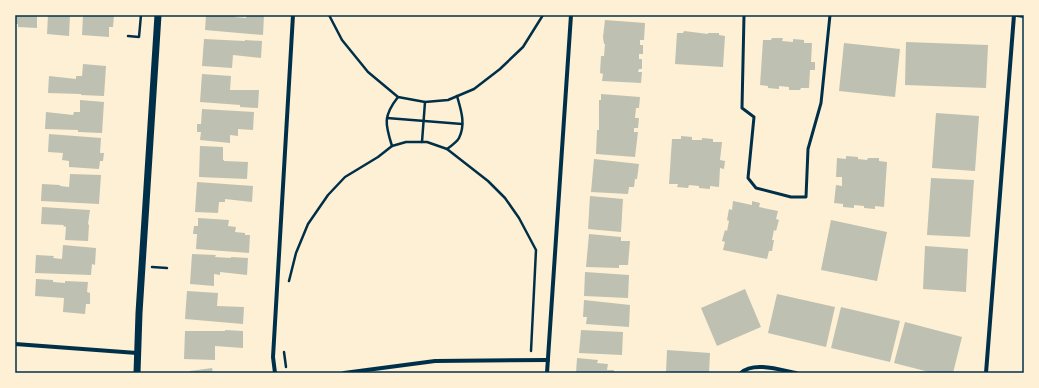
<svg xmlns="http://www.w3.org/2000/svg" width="1039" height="388" viewBox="0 0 1039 388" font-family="'Source Serif 4',serif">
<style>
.building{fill:#bec0b2}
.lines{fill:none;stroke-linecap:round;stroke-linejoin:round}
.path{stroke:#003049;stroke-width:2.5}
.service{stroke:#003049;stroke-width:3}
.minor{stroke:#003049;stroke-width:4}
.tertiary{stroke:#003049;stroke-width:7}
.neatline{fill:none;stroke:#003049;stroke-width:1.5}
</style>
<rect width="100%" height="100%" fill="#fdf0d5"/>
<g class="building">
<path d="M15,15H37V28L18,27V24H15Z"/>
<path d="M48,15H70L69,36L47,34Z"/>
<path d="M83,15H114L113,27H109V37L82,35Z"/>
<path d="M206,15H236L235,17L246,18L247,15H264L263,35L205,30Z"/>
<path d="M605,20L645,23L644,40H640V45H643V54H639V59H642V69H639L638,72H642L641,83L602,81L603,74L600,73L601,56H604L605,44H604L603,37Z"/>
<path d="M684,31L708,34V33H719V35L725,36L723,67L675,64L677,33H683Z"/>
<path d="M772,38H783L782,41L793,42V39L804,40V43H812L811,62H815V70H810L809,88H801L800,90H789V87L779,86V89L768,88V86L760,85L763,40H771Z"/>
<path d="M204,39L245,41V40L262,41L261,58L233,55L232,68L202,66Z"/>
<path d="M906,42L988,45L986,88L905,85Z"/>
<path d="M844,43L900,49L895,97L839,91Z"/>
<path d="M83,64L106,66L104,96L81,95V94L48,93L49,76L76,79V76H82Z"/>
<path d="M202,74L231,76L230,90H259L258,108L240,107V105L200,102Z"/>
<path d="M601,94L640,97L639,108H636L635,118H639L638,128H634V132H638L635,157L596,154L597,130H599V100H601Z"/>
<path d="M80,100L104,102L102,133L78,132V130L45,129L46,112L73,115L74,112H80Z"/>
<path d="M202,109L254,112L253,130L238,129V136L230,135V143L200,140L201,132H197V124H201Z"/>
<path d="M936,113L979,116L975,171L932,168Z"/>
<path d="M49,134L101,138L100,153H104L103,161H100L99,169L69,167V161L62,160L63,153L48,152Z"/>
<path d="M681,136L692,137V140H702V138L713,139V142H722L720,160L725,161L724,169L720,168L719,187L710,186V189L699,188V186L689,185L688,188L677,187L678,184H669L672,139H681Z"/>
<path d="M200,146L223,147V160H224V161L248,162L247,179L199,177Z"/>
<path d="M846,156L858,157V159L867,160L868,158H879V161L887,162L884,207L875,206V209L864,208V206L854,205V208L843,207V204L834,203L836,185L842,186V177H836L837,158L846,159Z"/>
<path d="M594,159L639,164L637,179H635L634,187H629L628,194L591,192Z"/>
<path d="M70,174L101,175L99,204L41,201L42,184L60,185V186L69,187Z"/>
<path d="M931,178L974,180L970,237L927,235Z"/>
<path d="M197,182L253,186L252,202L225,199V202H219L218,213L195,212Z"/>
<path d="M590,196L623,199L621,232L588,229Z"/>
<path d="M733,201L752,205V201L760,203L759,207L778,211L776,219L779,220L776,231L774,230L772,240H774L772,251H769L767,259L723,250L725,242L722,241L725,230L727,231L729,221L727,220L729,209L732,210Z"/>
<path d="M42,207L90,210L88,224L89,225L88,241L65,240L66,227L63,226L64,225L41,224Z"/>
<path d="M198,218L229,220L228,226L236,227L235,232L245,233V235H250L249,253L196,249L197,234H193L194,226H198Z"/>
<path d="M831,220L887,232L877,281L821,270Z"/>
<path d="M589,234L621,237V241H630L628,265H619V268L586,267Z"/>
<path d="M63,245L96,248L95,265L92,264L91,275L35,273L36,255L54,256L53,258L62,259Z"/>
<path d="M925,246L968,249L966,292L923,289Z"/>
<path d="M192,254L216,255L215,257L231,258V257L248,258L247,275L220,272V275L214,274V286L190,284Z"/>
<path d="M585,272L629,275L628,298L584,296Z"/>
<path d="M36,279L53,280V282L65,283V281L88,282L87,292L90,293V304H86L85,314L63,312L64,298L35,296Z"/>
<path d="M745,289L761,327L717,346L701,308Z"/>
<path d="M187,291L218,293L217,306L244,307L243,324L185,319Z"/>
<path d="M777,294L835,307L826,347L768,333Z"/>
<path d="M584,300L630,305L629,327L586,324L587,317H583Z"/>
<path d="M841,307L900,321L890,362L831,348Z"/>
<path d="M905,322L962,337L953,373H933L894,363Z"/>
<path d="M225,330L243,331V348L215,346V360L184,359L185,331H225Z"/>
<path d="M581,330L623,332L622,355L579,353Z"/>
<path d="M667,350L710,353L709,373H666Z"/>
<path d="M577,358L598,360L597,363L608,364L607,370H614V373H576Z"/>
<path d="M212,368L213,373H190V371Z"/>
</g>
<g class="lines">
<g class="path">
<path d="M329,15L342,40L368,72L398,97L425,102L448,100L474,89L500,69L523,47L543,15"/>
<path d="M128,36L139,37L141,15"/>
<path d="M387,118L462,124"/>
<path d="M422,142L425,102"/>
<path d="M392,146C385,124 383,116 398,97"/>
<path d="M447,149C451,146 457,142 459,138C466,124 461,110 457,96"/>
<path d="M152,267L167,268"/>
<path d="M289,281L296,253L308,224L328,195L345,177L378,157L392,146L406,142H427L447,149L488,181L505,198L519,218L536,250L531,351"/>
<path d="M284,352L286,367"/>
</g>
<path class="service" d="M744,15L742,108L754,117L748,178L756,188L791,197H806L808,149L821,103L830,15"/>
<g class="minor">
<path d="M1017,15L1024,16"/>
<path d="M15,344L137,353"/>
<path d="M275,373L273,357L275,323L293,15"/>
<path d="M344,373L435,361L548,360"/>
<path d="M547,373L571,15"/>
<path d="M741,373C753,361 781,370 796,373"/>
<path d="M986,373L1014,15"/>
</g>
<path class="tertiary" d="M137,373L139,313L158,15"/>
</g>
<rect width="1039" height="388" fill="none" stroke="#fdf0d5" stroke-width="32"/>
<rect x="16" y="16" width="1007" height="356" class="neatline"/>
</svg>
